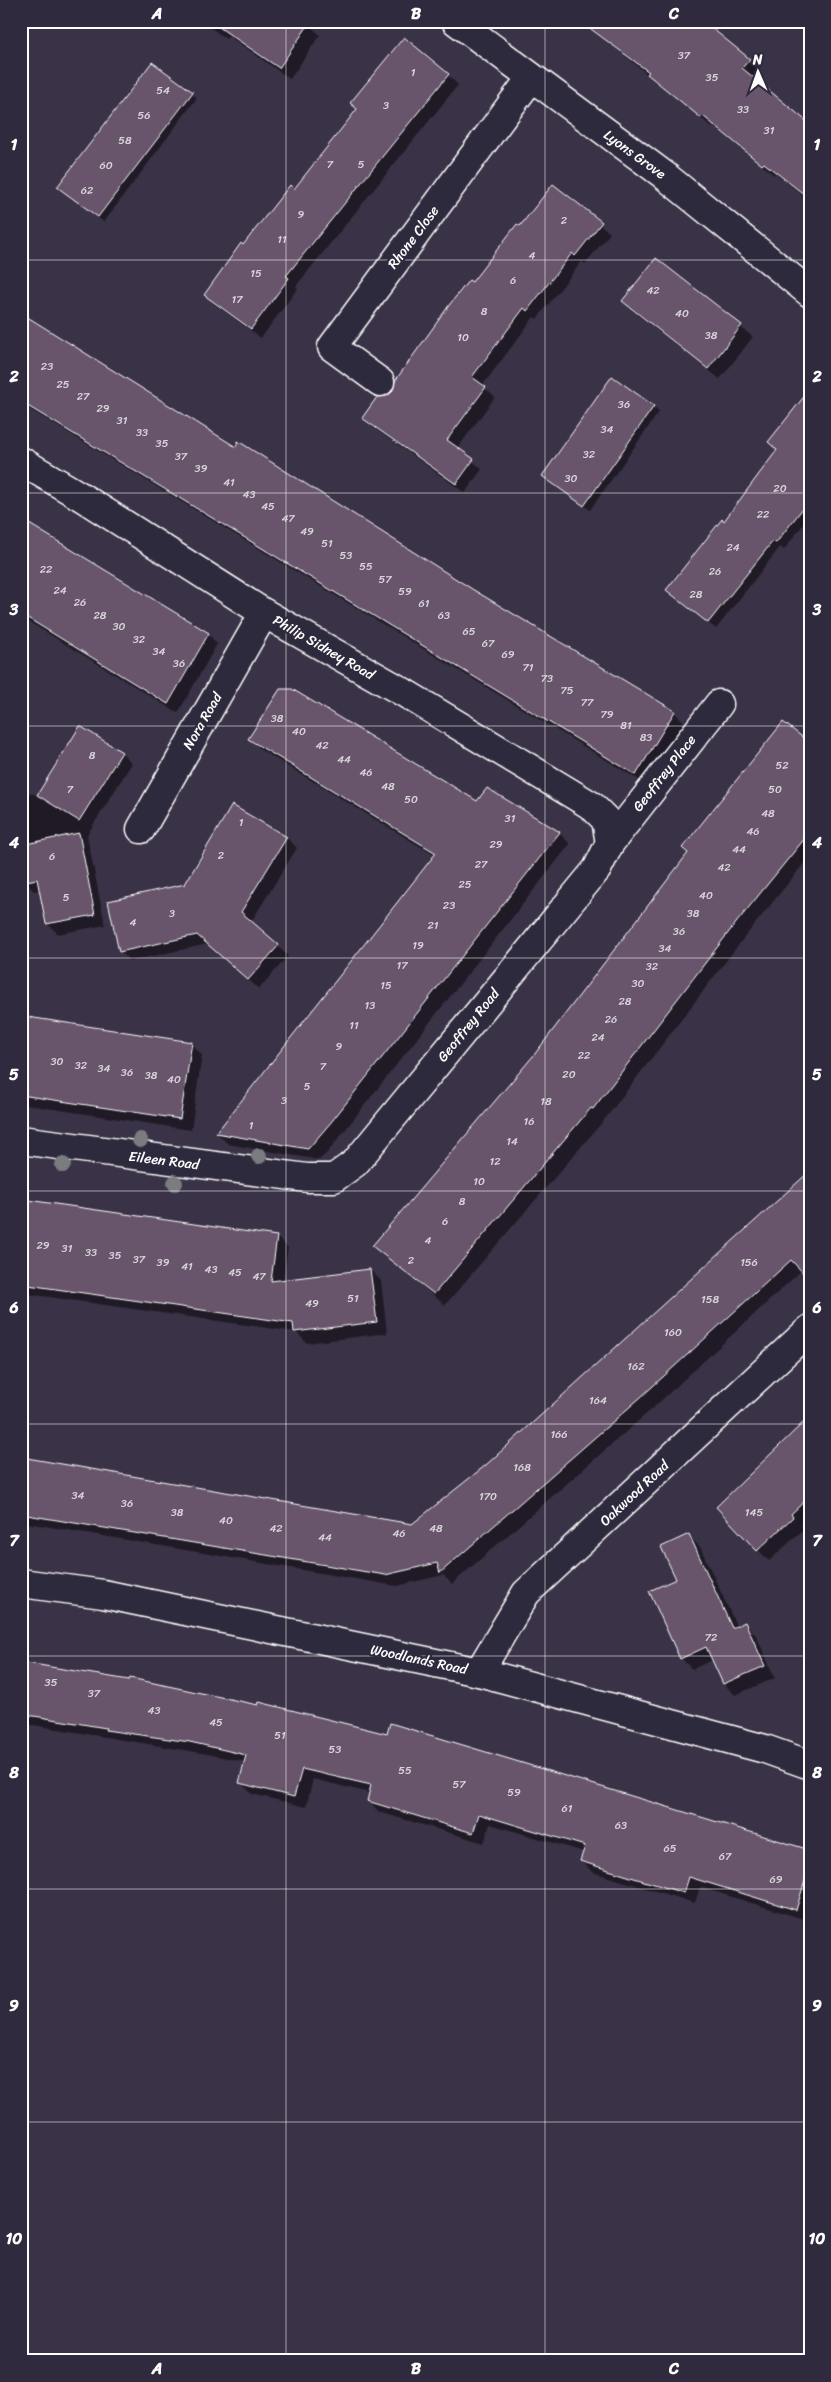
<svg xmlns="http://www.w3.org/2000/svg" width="831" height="2382" viewBox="0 0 831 2382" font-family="Sriracha,sans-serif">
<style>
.shadow{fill:#0007}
.building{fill:#67546c;stroke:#fff}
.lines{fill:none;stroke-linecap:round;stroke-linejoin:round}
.minor-casing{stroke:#fff;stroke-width:31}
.tertiary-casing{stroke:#fff;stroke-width:31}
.minor{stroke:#2f2a3d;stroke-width:28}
.tertiary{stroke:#2f2a3d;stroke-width:28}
.tree{fill:#7a7b80}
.grid{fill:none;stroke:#fff;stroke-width:1;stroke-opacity:0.55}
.labels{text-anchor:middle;stroke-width:4.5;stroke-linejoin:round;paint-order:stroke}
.number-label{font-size:11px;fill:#d9d4da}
.street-label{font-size:14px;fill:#fff;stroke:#2f2a3d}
.neatline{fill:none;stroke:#fff;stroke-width:2}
.grid-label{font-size:16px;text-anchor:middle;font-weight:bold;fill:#fff}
</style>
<rect width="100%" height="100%" fill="#3a3246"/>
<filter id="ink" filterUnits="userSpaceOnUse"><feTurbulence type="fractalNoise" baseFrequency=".02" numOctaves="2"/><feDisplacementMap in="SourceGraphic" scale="10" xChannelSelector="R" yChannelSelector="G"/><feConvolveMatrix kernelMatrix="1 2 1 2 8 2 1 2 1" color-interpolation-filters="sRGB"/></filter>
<g filter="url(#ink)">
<g class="shadow">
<path d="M202,21H305L320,35L290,79L229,36L226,39Z"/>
<path d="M591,28L749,60L760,71L753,79L810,126V201L775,173L774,175L714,126L713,128Z"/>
<path d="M448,75L458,85L296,286L298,288L261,338L216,305L206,295L244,247L295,190Z"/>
<path d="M192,93L197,98L104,222L65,192Z"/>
<path d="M554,186L610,233L585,264L582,261L537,319L534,317L482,386L495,397L457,449L482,469L465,493L373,427L364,418L393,392L472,284Z"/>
<path d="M656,259L753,337L720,379L634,312L623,301Z"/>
<path d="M21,314L236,448L674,712L684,722L647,785L21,404Z"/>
<path d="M807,395L810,515L784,550L780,547L716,629L667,590L724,523L778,451Z"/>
<path d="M653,406L659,412L590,510L543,476Z"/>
<path d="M21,520L208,634L217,644L178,713L21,617Z"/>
<path d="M81,728L122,753L132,763L87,835L105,925L58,934L48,924L41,890L34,891L24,881L21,868V792L38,795Z"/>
<path d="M250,739L477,803L559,833L570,844L327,1153L319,1160L228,1144L217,1133L436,856L261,750Z"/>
<path d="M810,744V856L743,939L605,1119L445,1305L374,1246Z"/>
<path d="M232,807L287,838L297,848L251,922L288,956L259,989L208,944L130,961L120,951L186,885Z"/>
<path d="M21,1018L191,1044L202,1055L191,1130L21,1104Z"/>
<path d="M808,1174L802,1270L652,1409L452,1584L443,1575L397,1586L21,1522V1458L412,1525L487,1466Z"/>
<path d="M21,1199L277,1237L288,1248L283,1280L370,1270L381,1281L387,1333L307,1343L296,1332L21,1293Z"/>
<path d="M810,1419V1518L801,1526L804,1529L769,1561L717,1507Z"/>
<path d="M689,1536L700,1547L737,1627L745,1624L756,1635L775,1678L735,1695L724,1684L713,1660L692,1669L681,1658L677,1580Z"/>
<path d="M21,1663L810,1851V1921L700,1887L695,1903L592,1872L581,1860L584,1852L490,1824L484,1843L379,1812L368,1800L370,1793L313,1779L306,1807L252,1794L241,1783L246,1762L202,1753L21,1723Z"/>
<path d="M810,1678V1700L805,1695Z"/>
</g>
<g class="building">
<path d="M210,21H311L279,68Z"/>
<path d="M580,21H703L750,59L742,68L810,124V199L764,163L762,165L703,116L701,118L647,74L649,72Z"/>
<path d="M404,37L449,74L286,276L289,278L251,329L204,295L241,243L243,245L290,185L294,189L357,109L350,103Z"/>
<path d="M152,62L193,92L98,217L57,187Z"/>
<path d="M553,184L602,222L575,256L572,253L527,311L524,308L472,377L486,387L447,440L474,459L456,484L362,418L377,397L386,396L392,392L395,381L450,304L469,280L472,282L517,224L520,226Z"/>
<path d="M656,258L742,325L708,369L622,301Z"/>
<path d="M21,313L236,447L238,441L472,589L675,711L636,775L21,402Z"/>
<path d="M612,376L654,406L584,506L542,476Z"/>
<path d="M810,389V499L776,543L773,541L708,623L666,590L722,519L724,521L777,450L768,442Z"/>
<path d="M21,519L209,633L168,704L21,614Z"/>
<path d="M280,689H292L477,801L487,788L560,832L332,1121L308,1149L216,1133L436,853L248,739Z"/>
<path d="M783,722L810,743V832L732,928L593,1109L591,1108L568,1135L434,1294L372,1246L534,1055L688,853L682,848Z"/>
<path d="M80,726L122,752L79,821L37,795Z"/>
<path d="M232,805L287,837L241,912L279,945L248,980L197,935L119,952L108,901L185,884Z"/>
<path d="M79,833L95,915L46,924L37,879L21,882V845Z"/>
<path d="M21,1016L192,1042L180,1119L21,1095Z"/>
<path d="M810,1171V1280L791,1260L641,1397L440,1573L437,1563L385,1575L21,1514V1457L412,1524L486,1465Z"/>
<path d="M21,1199L277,1236L271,1281L370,1269L377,1322L294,1332L293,1323L21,1284Z"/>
<path d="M810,1416V1496L791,1514L793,1517L757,1551L716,1507Z"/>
<path d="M689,1534L732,1628L745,1622L765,1666L723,1684L706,1647L680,1659L649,1591L676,1579L661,1547Z"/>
<path d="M21,1662L129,1680L130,1678L258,1705L259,1702L387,1734L390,1723L810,1850V1864L796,1910L689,1877L684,1893L634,1878L580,1861L585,1846L479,1814L473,1833L367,1801L371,1785L302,1769L294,1797L239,1783L246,1755L190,1742L105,1730L106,1728L22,1714L26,1693L21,1692Z"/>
</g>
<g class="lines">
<defs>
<g id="minor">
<path d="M456,21L664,175L810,293"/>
<path d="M380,382L332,347L531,78"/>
<path d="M21,461L80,496L264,613L403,692L592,806L606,820L610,843"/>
<path d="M141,829L264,613"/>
<path d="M21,1140L307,1178H334L355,1163L597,869L610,843L719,704"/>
<path d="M479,1672L526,1593L810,1329"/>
</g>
<path id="tertiary" d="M21,1583L103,1594L479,1672L765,1749L810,1765"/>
</defs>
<use href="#minor" class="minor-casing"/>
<use href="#tertiary" class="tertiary-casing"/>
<use href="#minor" class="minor"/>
<use href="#tertiary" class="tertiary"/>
</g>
<g class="tree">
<circle cx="140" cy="1140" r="8"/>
<circle cx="259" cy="1156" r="8"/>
<circle cx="63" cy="1165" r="8"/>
<circle cx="175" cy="1183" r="8"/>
</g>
</g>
<path class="grid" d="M286,21V2361M545,21V2361M21,260H810M21,493H810M21,726H810M21,958H810M21,1191H810M21,1424H810M21,1656H810M21,1889H810M21,2122H810"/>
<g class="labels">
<g class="number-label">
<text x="684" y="59">37</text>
<text x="413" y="76">1</text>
<text x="712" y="81">35</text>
<text x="163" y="94">54</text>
<text x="386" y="109">3</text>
<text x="743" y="113">33</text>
<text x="144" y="119">56</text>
<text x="769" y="134">31</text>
<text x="125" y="144">58</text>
<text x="330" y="168">7</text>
<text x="361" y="168">5</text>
<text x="106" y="169">60</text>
<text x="87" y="194">62</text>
<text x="301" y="218">9</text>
<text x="564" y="224">2</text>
<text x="282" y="243">11</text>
<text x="532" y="259">4</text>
<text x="256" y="277">15</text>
<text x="513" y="284">6</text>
<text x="653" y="294">42</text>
<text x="237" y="303">17</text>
<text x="484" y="315">8</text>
<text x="682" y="317">40</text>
<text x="711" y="339">38</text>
<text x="463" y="341">10</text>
<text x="47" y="370">23</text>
<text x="63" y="388">25</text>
<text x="83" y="400">27</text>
<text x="624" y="408">36</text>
<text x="103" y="412">29</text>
<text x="122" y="424">31</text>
<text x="607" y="433">34</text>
<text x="142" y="436">33</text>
<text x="162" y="447">35</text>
<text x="589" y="458">32</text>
<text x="181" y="460">37</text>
<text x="201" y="472">39</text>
<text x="571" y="482">30</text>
<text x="229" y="486">41</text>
<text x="780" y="492">20</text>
<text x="249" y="498">43</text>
<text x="268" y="510">45</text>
<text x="763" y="518">22</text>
<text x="288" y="522">47</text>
<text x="307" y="535">49</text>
<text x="327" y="547">51</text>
<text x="733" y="551">24</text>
<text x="346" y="559">53</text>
<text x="366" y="570">55</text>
<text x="46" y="573">22</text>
<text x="715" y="575">26</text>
<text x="385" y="583">57</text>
<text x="60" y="594">24</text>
<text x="405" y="595">59</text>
<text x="696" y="598">28</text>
<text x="80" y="606">26</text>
<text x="424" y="607">61</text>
<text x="100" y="619">28</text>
<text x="444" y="619">63</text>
<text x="119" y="630">30</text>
<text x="469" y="635">65</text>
<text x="139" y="643">32</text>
<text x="488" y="647">67</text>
<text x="159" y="655">34</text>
<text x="508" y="658">69</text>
<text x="179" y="667">36</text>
<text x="528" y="671">71</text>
<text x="547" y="682">73</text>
<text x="567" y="694">75</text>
<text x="587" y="706">77</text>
<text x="607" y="718">79</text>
<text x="277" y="722">38</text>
<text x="626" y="729">81</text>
<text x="299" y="735">40</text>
<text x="646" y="741">83</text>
<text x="322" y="749">42</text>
<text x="92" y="759">8</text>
<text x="344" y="763">44</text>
<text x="782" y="769">52</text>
<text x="366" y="776">46</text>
<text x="388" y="790">48</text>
<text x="70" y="793">7</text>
<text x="775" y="793">50</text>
<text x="411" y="803">50</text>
<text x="768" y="817">48</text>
<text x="510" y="822">31</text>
<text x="241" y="826">1</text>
<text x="753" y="835">46</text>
<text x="496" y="848">29</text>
<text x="739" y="853">44</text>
<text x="221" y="859">2</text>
<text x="52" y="860">6</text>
<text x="481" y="868">27</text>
<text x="724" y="871">42</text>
<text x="465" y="888">25</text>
<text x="706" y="899">40</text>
<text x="66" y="901">5</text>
<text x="449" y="909">23</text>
<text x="172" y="917">3</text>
<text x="693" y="917">38</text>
<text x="133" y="926">4</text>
<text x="433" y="929">21</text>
<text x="679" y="935">36</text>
<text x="418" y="949">19</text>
<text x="665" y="952">34</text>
<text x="402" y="969">17</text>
<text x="652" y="970">32</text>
<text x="638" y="987">30</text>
<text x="386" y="989">15</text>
<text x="625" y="1005">28</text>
<text x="370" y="1009">13</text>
<text x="611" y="1023">26</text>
<text x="354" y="1029">11</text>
<text x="598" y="1041">24</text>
<text x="339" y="1050">9</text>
<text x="584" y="1059">22</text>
<text x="57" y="1065">30</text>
<text x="81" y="1069">32</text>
<text x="323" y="1070">7</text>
<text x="104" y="1072">34</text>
<text x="127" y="1076">36</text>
<text x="569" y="1078">20</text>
<text x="151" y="1079">38</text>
<text x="174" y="1083">40</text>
<text x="307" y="1090">5</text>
<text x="284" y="1104">3</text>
<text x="546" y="1105">18</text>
<text x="529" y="1125">16</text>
<text x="251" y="1129">1</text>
<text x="512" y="1145">14</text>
<text x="495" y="1165">12</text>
<text x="479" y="1185">10</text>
<text x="462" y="1205">8</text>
<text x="445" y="1225">6</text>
<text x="428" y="1244">4</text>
<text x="43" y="1249">29</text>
<text x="67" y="1252">31</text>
<text x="91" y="1256">33</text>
<text x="115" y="1259">35</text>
<text x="139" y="1263">37</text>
<text x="411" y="1264">2</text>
<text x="163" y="1266">39</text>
<text x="749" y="1266">156</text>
<text x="187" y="1270">41</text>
<text x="211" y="1273">43</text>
<text x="235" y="1276">45</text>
<text x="259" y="1280">47</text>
<text x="353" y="1302">51</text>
<text x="710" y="1303">158</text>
<text x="312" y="1307">49</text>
<text x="673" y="1336">160</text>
<text x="636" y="1370">162</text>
<text x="598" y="1404">164</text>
<text x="559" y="1438">166</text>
<text x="522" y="1471">168</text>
<text x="78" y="1499">34</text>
<text x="488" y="1500">170</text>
<text x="127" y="1507">36</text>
<text x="177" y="1516">38</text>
<text x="754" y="1516">145</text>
<text x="226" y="1524">40</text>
<text x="276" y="1532">42</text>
<text x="436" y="1532">48</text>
<text x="399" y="1537">46</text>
<text x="325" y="1541">44</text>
<text x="711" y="1641">72</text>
<text x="51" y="1686">35</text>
<text x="94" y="1697">37</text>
<text x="154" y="1714">43</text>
<text x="216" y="1726">45</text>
<text x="280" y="1739">51</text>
<text x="335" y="1753">53</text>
<text x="405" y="1774">55</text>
<text x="459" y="1788">57</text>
<text x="514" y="1796">59</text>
<text x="567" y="1812">61</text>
<text x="621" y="1829">63</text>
<text x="670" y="1852">65</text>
<text x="725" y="1860">67</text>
<text x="776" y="1883">69</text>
</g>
<g class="street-label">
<text transform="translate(635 154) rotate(36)" y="5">Lyons Grove</text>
<text transform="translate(413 237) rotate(-53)" y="5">Rhone Close</text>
<text transform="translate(324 647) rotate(30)" y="5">Philip Sidney Road</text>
<text transform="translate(202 721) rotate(-60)" y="5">Nora Road</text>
<text transform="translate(664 773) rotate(-52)" y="5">Geoffrey Place</text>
<text transform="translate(468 1025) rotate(-51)" y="5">Geoffrey Road</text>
<text transform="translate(164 1160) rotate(7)" y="5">Eileen Road</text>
<text transform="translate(634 1493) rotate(-43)" y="5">Oakwood Road</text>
<text transform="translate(419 1659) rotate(12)" y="5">Woodlands Road</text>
</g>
</g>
<rect width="831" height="2382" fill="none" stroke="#2f2a3d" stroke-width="55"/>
<g transform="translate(758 72) rotate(358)" stroke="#2f2a3d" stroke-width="4" paint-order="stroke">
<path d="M0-4L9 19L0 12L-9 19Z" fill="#ffffff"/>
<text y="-8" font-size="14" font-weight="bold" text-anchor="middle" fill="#ffffff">N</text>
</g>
<rect x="28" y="28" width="776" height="2326" class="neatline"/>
<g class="grid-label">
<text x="157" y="19">A</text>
<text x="416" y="19">B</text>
<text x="674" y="19">C</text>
<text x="14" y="150">1</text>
<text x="817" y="150">1</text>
<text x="14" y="382">2</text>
<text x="817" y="382">2</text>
<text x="14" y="615">3</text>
<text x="817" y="615">3</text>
<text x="14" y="848">4</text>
<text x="817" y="848">4</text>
<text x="14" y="1080">5</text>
<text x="817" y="1080">5</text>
<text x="14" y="1313">6</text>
<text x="817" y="1313">6</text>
<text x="14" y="1546">7</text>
<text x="817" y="1546">7</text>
<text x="14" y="1778">8</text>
<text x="817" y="1778">8</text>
<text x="14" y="2011">9</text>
<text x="817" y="2011">9</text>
<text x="14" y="2244">10</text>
<text x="817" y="2244">10</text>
<text x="157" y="2374">A</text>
<text x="416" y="2374">B</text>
<text x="674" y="2374">C</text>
</g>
</svg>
